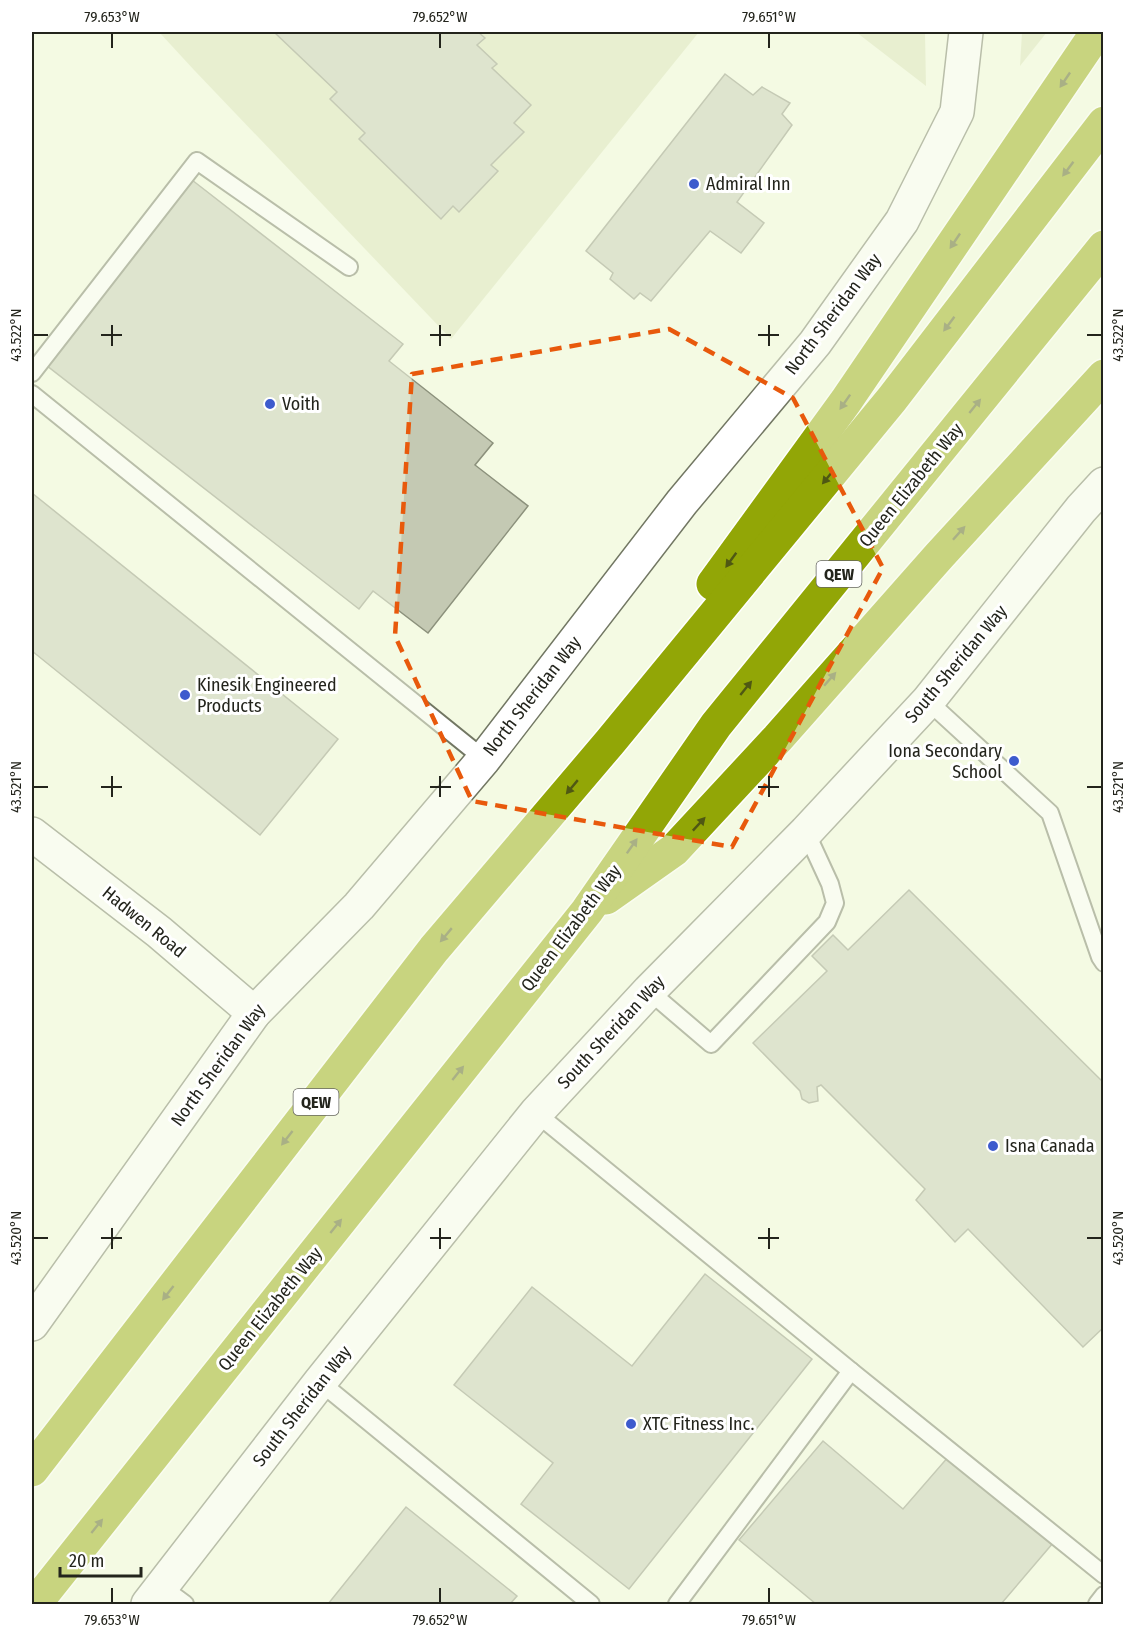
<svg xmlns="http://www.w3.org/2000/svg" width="1135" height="1636" viewBox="0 0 1135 1636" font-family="'Fira Sans Condensed',sans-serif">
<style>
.green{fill:#dae3b9}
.building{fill:#c4c9b3;stroke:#8c917c;stroke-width:1.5}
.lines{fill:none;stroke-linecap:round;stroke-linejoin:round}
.service-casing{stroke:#727763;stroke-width:20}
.minor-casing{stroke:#727763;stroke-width:36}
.tertiary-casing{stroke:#727763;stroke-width:36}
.motorway-casing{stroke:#fff;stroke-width:36}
.service{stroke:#fff;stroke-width:16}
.minor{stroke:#fff;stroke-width:33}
.tertiary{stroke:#fff;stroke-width:33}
.motorway{stroke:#92a606;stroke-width:33}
.oneway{fill:#4f5813}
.marked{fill:none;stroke:#e8590c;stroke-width:4.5;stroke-dasharray:12 8;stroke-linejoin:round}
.ticks{fill:none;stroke:#23241c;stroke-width:2}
.poi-dot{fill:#3d5bcd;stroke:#fff;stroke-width:2}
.labels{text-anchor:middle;stroke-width:6;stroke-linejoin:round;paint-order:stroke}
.shield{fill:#fff;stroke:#656660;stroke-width:1.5}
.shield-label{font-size:16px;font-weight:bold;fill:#23241c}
.poi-label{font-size:18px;fill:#23241c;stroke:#fff;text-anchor:start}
.street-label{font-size:18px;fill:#23241c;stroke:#fff}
.neatline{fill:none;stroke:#23241c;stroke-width:2}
.ticks-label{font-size:15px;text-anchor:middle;fill:#23241c}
</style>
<rect width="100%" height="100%" fill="#f4fae3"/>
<g class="green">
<path d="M159,32H699L451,339L194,70Z"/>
<path d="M856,32H925L926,86Z"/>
<path d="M1022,32H1047L1020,66Z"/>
</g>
<g class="building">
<path d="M274,32H478L485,38L477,45L497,64L492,68L531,105L514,123L524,132L491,165L498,171L459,212L453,206L441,219L359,139L365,133L330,99L337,92Z"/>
<path d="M725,74L753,95L762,87L790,103L782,114L792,125L737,202L764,223L741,253L710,231L651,301L640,293L634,299L610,279L613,273L586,251Z"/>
<path d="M192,180L403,344L389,361L493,443L475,465L528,506L428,633L373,591L359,609L46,365Z"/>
<path d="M32,493L338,739L260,835L32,651Z"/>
<path d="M909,890L1104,1083V1327L1083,1347L968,1229L955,1242L916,1200L925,1189L821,1085L817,1087L818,1101L809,1103L802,1099L800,1091L753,1043L827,971L812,956L833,935L848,950Z"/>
<path d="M705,1274L812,1359L629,1589L521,1504L553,1463L454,1385L532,1287L632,1366Z"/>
<path d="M823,1441L903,1509L949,1456L1053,1543L1001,1604H816L739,1540Z"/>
<path d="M406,1507L517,1596L510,1604H328Z"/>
</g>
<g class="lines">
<defs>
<g id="service">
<path d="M32,373L197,161L349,267"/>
<path d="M32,394L484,759"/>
<path d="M928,701L1050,813L1100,957L1104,963"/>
<path d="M649,991L711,1044L827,922L835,903L830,884L806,832"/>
<path d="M536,1113L851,1371L1104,1575"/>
<path d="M320,1382L591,1604"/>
<path d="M162,1587L185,1604"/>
<path d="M677,1604L851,1371"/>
<path d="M1097,1604L1104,1595"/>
</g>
<path id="minor" d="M32,834L159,932L254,1013"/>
<g id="tertiary">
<path d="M32,1324L254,1013L359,906L484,759L682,502L815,343L902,221L957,112L966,32"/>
<path d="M148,1604L320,1382L536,1113L649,991L806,832L928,701L1081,509L1104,484"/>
</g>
<g id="motorway">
<path d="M713,584L846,401L1097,32"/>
<path d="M606,898L674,850L778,738L939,556L1104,376"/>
<path d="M32,1470L434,949L610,742L892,399L1104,123"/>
<path d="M35,1604L587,911L716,725L1104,247"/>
</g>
</defs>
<use href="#service" class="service-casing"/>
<use href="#minor" class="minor-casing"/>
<use href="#tertiary" class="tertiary-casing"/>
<use href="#motorway" class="motorway-casing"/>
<use href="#service" class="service"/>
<use href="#minor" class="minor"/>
<use href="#tertiary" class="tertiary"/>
<use href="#motorway" class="motorway"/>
</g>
<defs><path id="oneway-solid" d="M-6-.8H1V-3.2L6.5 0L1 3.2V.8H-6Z" transform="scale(1.5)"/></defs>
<g class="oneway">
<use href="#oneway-solid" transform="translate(1065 80) rotate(124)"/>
<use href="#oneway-solid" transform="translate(1068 169) rotate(127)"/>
<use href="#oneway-solid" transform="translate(955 241) rotate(124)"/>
<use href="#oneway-solid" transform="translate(949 324) rotate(127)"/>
<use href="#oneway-solid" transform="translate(845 402) rotate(125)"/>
<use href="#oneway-solid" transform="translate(975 406) rotate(-51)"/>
<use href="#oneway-solid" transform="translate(828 477) rotate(129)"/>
<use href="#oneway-solid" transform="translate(959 533) rotate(-48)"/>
<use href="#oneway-solid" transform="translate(731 560) rotate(126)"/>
<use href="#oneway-solid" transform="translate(830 679) rotate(-49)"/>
<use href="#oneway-solid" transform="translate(746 688) rotate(-51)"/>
<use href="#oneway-solid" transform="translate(572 787) rotate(130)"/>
<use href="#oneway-solid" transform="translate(699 824) rotate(-47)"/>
<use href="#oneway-solid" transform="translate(632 846) rotate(-55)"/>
<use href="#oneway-solid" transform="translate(446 935) rotate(130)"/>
<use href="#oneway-solid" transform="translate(458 1073) rotate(-51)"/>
<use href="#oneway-solid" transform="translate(287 1138) rotate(128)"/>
<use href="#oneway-solid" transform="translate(336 1226) rotate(-51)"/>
<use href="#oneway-solid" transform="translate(168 1293) rotate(128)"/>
<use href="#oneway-solid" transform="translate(97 1526) rotate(-51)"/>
</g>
<path d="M0 0H1135V1636H0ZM669,329L793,398L883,568L732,847L472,801L395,636L412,374Z" fill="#f4fae3" fill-opacity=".55" fill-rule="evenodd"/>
<path class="marked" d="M669,329L793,398L883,568L732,847L472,801L395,636L412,374Z"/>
<path class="ticks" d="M112,33V48M440,33V48M769,33V48M112,325V346M440,325V346M769,325V346M33,335H48M101,335H122M430,335H451M758,335H779M1087,335H1102M112,776V797M440,776V797M769,776V797M33,787H48M101,787H122M430,787H451M758,787H779M1087,787H1102M112,1228V1249M440,1228V1249M769,1228V1249M33,1238H48M101,1238H122M430,1238H451M758,1238H779M1087,1238H1102M112,1588V1603M440,1588V1603M769,1588V1603"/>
<g class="poi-dot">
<circle cx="694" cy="184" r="6"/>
<circle cx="270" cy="404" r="6"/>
<circle cx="185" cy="695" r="6"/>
<circle cx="1014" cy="761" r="6"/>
<circle cx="993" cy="1146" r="6"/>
<circle cx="631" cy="1424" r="6"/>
</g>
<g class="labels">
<g class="shield">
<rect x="816.5" y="561" width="45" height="26" rx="4.5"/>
<rect x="293.5" y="1089" width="45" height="26" rx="4.5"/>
</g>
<g class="shield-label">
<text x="839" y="580">QEW</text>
<text x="316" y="1108">QEW</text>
</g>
<g class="poi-label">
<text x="706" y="190">Admiral Inn</text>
<text x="282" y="410">Voith</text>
<text x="197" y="691">Kinesik Engineered<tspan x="197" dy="21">Products</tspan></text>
<text x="1002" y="757" text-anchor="end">Iona Secondary<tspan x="1002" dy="21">School</tspan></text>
<text x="1005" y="1152">Isna Canada</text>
<text x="643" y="1430">XTC Fitness Inc.</text>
</g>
<g class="street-label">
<text transform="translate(833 314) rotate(-53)" y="6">North Sheridan Way</text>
<text transform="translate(911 485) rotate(-51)" y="6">Queen Elizabeth Way</text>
<text transform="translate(956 664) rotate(-50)" y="6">South Sheridan Way</text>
<text transform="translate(532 696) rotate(-52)" y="6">North Sheridan Way</text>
<text transform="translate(144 922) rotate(39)" y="6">Hadwen Road</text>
<text transform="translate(571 928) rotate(-53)" y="6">Queen Elizabeth Way</text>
<text transform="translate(611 1032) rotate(-47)" y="6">South Sheridan Way</text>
<text transform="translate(218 1065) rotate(-54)" y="6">North Sheridan Way</text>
<text transform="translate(270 1309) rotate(-51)" y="6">Queen Elizabeth Way</text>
<text transform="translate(302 1406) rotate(-52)" y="6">South Sheridan Way</text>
</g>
</g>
<rect width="1135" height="1636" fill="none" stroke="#ffffff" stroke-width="66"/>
<path d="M60 1567v9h81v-9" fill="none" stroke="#23241c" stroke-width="3"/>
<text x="69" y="1567" font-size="18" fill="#23241c" stroke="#ffffff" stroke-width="4.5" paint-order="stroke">20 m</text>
<rect x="33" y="33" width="1069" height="1570" class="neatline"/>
<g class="ticks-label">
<text x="112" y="22">79.653°W</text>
<text x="440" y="22">79.652°W</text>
<text x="769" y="22">79.651°W</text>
<text transform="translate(16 335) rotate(-90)" y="5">43.522°N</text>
<text transform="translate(1118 335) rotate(-90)" y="5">43.522°N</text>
<text transform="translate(16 787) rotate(-90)" y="5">43.521°N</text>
<text transform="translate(1118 787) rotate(-90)" y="5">43.521°N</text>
<text transform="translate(16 1238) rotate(-90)" y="5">43.520°N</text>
<text transform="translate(1118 1238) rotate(-90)" y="5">43.520°N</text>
<text x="112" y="1625">79.653°W</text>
<text x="440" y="1625">79.652°W</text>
<text x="769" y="1625">79.651°W</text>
</g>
</svg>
